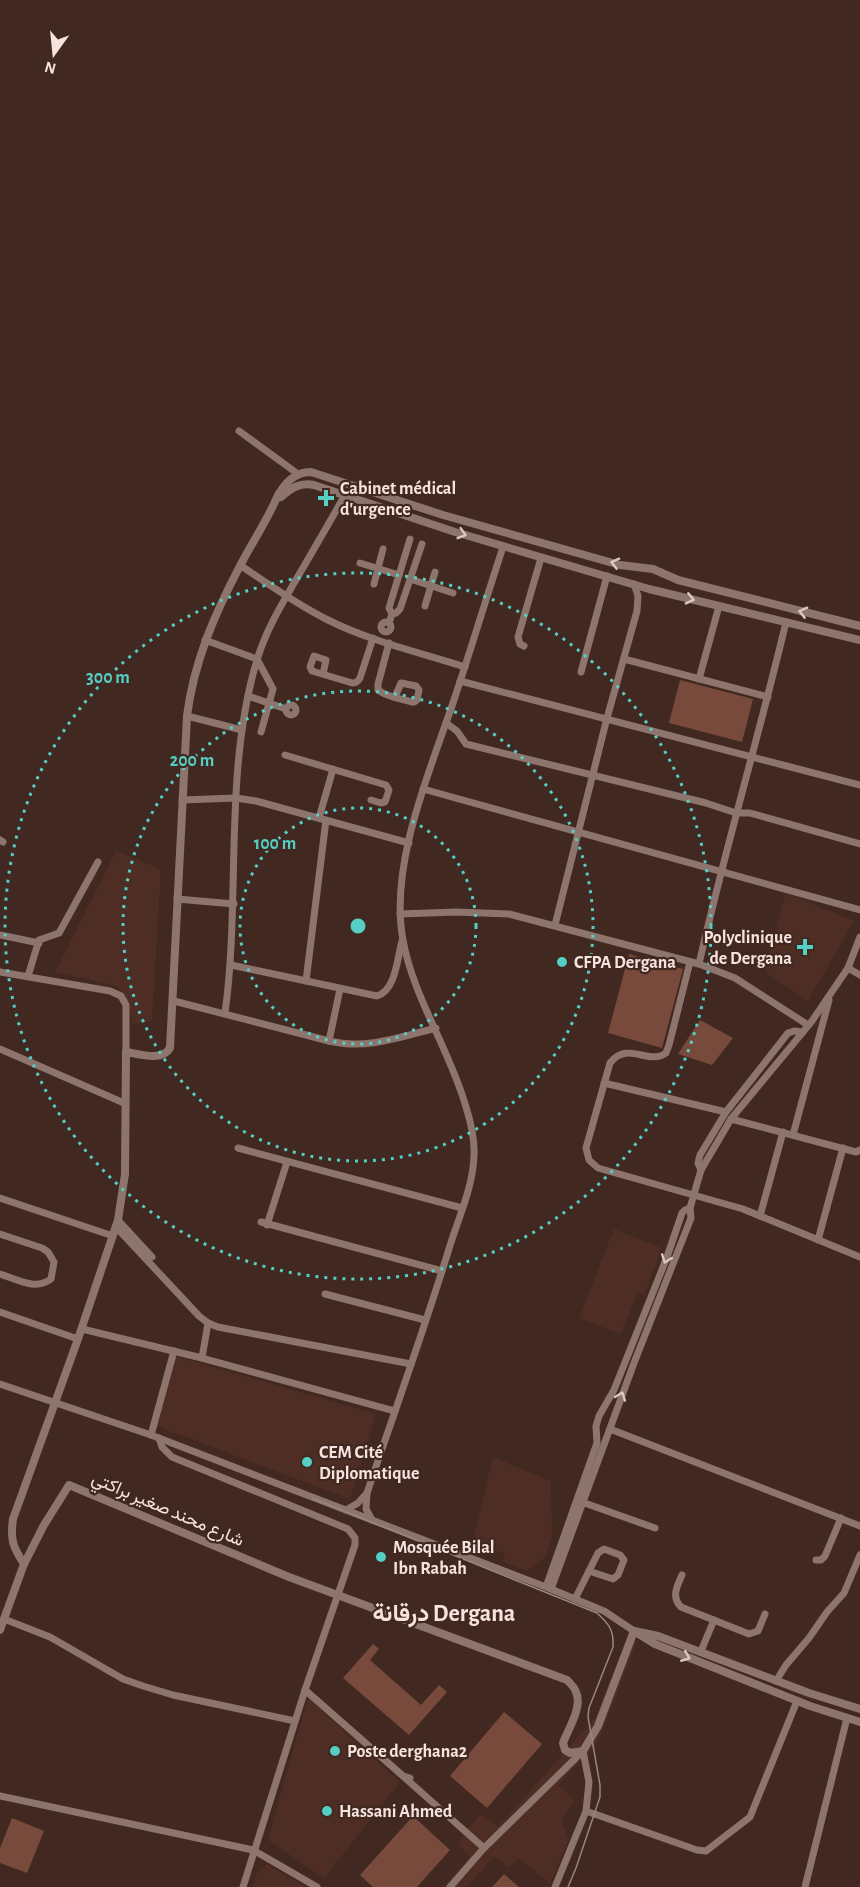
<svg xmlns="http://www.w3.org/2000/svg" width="860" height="1887" viewBox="0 0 860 1887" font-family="'Alegreya Sans',Vazirmatn,sans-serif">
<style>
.built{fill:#4e2e24}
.green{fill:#784a3b}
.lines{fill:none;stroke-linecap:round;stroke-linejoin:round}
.minor{stroke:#8d756d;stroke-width:7}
.tertiary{stroke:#8d756d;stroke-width:8}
.tram{stroke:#9b867f;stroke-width:1.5}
.oneway{stroke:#dbc8c2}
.ring{fill:none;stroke:#55cec4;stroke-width:3;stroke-dasharray:3 6}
.poi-dot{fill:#55cec4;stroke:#412820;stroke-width:2}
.labels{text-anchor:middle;stroke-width:4.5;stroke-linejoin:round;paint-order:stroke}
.poi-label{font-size:18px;font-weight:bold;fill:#f5e3de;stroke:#412820;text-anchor:start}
.street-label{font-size:18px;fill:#f5e3de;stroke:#412820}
.district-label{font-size:24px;font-weight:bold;fill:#f5e3de;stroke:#412820}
.centre{fill:#55cec4;stroke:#412820;stroke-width:3}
.ring-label{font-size:18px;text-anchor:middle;font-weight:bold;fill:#55cec4;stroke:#412820;stroke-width:4.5;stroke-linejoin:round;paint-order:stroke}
</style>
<rect width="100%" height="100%" fill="#412820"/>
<g class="built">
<path d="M116,851L161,869L152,1021L133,1024L126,996L117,986L55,972Z"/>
<path d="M786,893L854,921L808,1001L765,972Z"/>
<path d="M614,1229L662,1248L644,1294L637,1293L621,1334L579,1318Z"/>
<path d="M176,1356L376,1414L350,1499L154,1425Z"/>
<path d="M493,1457L551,1481L552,1537L545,1557L527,1571L502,1561L505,1554L473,1540Z"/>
<path d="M627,1638L637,1642L601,1735L596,1745L558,1785L575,1801L561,1821L569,1840L550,1884L519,1858L509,1868L495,1856L467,1887H443L470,1857L459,1846L462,1835L481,1814L498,1827L595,1718Z"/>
<path d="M308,1697L352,1739L400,1782L324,1878L268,1840Z"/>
<path d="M267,1864L305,1887H253L257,1872Z"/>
</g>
<g class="green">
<path d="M680,680L753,699L742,742L669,723Z"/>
<path d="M629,954L683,969L662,1048L608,1033Z"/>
<path d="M700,1020L733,1038L712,1065L678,1054Z"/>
<path d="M373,1644L379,1649L370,1660L421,1705L439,1685L447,1692L409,1735L343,1678Z"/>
<path d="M504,1712L542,1744L487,1808L450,1776Z"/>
<path d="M413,1816L450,1850L417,1887H373L360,1875Z"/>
<path d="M12,1818L44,1831L27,1873L0,1863V1848Z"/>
<path d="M504,1874L519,1887H492Z"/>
</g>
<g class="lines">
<g class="minor">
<path d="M239,431L298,474"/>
<path d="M360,563L399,575"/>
<path d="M240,565C268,584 296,604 326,619C369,641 418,652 465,667"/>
<path d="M410,579L453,593"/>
<path d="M374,584L383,549"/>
<path d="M425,606L435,572"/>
<path d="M392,614L396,613L400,609L422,544"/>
<circle cx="386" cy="627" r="5"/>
<path d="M389,623L392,614L389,608L410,539"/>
<path d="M205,640L257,659L273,689L261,732"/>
<path d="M389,643L378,684V690C387,697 401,699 412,702H414L417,700L419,690L416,686L401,683L395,697"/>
<path d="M524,646L520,644L518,637L541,558"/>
<path d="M624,659L768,697"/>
<path d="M581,672L607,576"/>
<path d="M323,674L326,660L314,656L310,667L312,671L349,682C354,684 357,683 360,678L373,638"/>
<path d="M699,679L719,606"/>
<path d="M460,681L860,785"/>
<path d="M248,696L286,709"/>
<circle cx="291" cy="710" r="5"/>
<path d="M187,716L242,730"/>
<path d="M446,723L457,731L466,744L706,803L736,813H750L860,844"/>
<path d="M285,755L386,785L389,790L385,802L381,803L371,800"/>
<path d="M423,789L860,910"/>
<path d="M182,800L236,798L256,801L409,843"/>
<path d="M319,818L333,769"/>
<path d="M0,840L3,842"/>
<path d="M177,899L234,904"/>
<path d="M400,914L456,912L509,914L699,964L735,978L808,1025"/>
<path d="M555,925L607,718L637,611L638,596L634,584"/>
<path d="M0,935L39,943"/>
<path d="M690,962L669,1045L666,1053C648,1066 628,1040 610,1063L586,1148L589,1160L598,1168L743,1209L860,1257"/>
<path d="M699,964C725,849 759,736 786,622"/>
<path d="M231,965L377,996C396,990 397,959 402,941"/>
<path d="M848,968L860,975"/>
<path d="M0,972L110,991L121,996L126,1005V1052"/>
<path d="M28,976L39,940L59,933L98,862"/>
<path d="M306,981L326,820"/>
<path d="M174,1001L329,1041C366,1050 400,1037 436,1028"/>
<path d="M225,1013C241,897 223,772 257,660C266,630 282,604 297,578C313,551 329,523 345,495"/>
<path d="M329,1041L340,989"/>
<path d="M0,1049L124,1103"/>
<path d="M604,1083L726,1112"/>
<path d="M731,1119L856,1152L860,1150"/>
<path d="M793,1135L829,1000"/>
<path d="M238,1148L462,1208"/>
<path d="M701,1170L698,1163L700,1155L726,1112L788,1033L794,1031L803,1032"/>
<path d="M0,1198L113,1236"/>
<path d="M760,1216L783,1132"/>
<path d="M118,1220L152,1257"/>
<path d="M261,1222L442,1271"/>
<path d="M267,1225L287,1162"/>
<path d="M116,1227L199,1316L208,1323L218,1327L411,1364"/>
<path d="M0,1234L42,1248L48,1252L54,1262L51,1279C35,1291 17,1279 0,1274"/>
<path d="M818,1240L843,1148"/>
<path d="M325,1294L425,1320"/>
<path d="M0,1312L78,1339"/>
<path d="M82,1329L202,1358L395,1411"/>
<path d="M202,1358L208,1323"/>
<path d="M0,1384L151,1435L546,1587L604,1611L634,1631"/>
<path d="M610,1429L860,1526"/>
<path d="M151,1435L174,1351"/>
<path d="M159,1438L162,1447L172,1457L348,1529L355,1538V1545L305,1690L243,1887"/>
<path d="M579,1501L655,1528"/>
<path d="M346,1510L358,1503L367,1493"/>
<path d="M372,1520L366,1509L367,1493C394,1413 423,1333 448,1252C457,1221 473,1188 474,1156C475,1139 471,1123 466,1107C450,1050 413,997 403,940C389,866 429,773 453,703C470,652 486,599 503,547"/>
<path d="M604,1549L620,1555L624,1560L618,1575L613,1579L589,1571L598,1553Z"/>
<path d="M816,1560H821L825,1556L841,1518"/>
<path d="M682,1575C677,1586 671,1597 681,1607L749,1634L758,1631L765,1614"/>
<path d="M546,1587L597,1443L596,1426L599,1416L614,1390L667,1257L682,1213L685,1210L690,1208"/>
<path d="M551,1589L634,1363L691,1218L690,1208L701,1170L731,1119L812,1021L848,968L860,937"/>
<path d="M575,1599L589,1571"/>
<path d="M4,1619L50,1637L123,1679L143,1686L173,1695L295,1721"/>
<path d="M701,1651L714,1620"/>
<path d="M776,1681L786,1665L809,1638L827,1612L844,1593L860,1555"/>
<path d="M305,1690L403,1776L410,1778"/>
<path d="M405,1778L484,1848"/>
<path d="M0,1796L253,1850L317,1887"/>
<path d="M586,1811L697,1850L706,1851L750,1817L797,1701"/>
<path d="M450,1887L484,1848L582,1752"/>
<path d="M555,1887L586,1811L589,1782L583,1751"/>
<path d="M805,1887L847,1718"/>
</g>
<g class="tertiary">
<path d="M281,497C291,488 300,482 314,485L455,532L649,589L860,640"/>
<path d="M24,1564C13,1547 10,1540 13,1519L78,1339L118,1220L125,1174L126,1052C139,1054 162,1062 170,1048L187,716C194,661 215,613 241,564C253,541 268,519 278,495C286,482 295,472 311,472L443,515L620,565L653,569L678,580L860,626"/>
<path d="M0,1630L24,1564L44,1525L69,1485L289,1577L567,1680C570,1683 575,1688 576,1692C583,1707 568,1729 563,1743L565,1750L570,1753L583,1751L598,1726L634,1631"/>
<path d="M634,1631L655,1644L810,1706L860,1722"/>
<path d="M634,1631L658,1636L809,1693L860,1709"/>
</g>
<path class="tram" d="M312,1498L597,1613C609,1624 614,1630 613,1647L589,1708L588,1717L600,1785V1797L576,1868L568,1887"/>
</g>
<defs><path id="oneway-chevron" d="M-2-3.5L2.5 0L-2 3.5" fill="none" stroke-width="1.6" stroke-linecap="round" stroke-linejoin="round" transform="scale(1.5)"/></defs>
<g class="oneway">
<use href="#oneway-chevron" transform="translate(462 534) rotate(17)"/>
<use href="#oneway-chevron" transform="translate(615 563) rotate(-166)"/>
<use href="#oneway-chevron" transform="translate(690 599) rotate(13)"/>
<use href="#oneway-chevron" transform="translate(803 612) rotate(-166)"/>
<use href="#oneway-chevron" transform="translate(666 1259) rotate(111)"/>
<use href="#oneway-chevron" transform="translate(621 1396) rotate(-70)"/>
<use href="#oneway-chevron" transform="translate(686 1657) rotate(22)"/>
</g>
<g class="ring">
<circle cx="358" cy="926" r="118"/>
<circle cx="358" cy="926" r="235"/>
<circle cx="358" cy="926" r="353"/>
</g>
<g class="poi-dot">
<path d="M323 489h6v6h6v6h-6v6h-6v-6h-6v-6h6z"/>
<path d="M802 938h6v6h6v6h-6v6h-6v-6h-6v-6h6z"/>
<circle cx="562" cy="962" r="6"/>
<circle cx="307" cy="1462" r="6"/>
<circle cx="381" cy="1557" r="6"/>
<circle cx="335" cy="1751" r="6"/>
<circle cx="327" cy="1811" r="6"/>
</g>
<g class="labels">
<g class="poi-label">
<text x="340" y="494">Cabinet médical<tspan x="340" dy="21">d'urgence</tspan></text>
<text x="792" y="943" text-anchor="end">Polyclinique<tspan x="792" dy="21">de Dergana</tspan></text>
<text x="574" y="968">CFPA Dergana</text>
<text x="319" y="1458">CEM Cité<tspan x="319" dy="21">Diplomatique</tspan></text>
<text x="393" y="1553">Mosquée Bilal<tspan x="393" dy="21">Ibn Rabah</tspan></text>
<text x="347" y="1757">Poste derghana2</text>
<text x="339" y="1817">Hassani Ahmed</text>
</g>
<g class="street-label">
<text transform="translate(168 1509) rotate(23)" y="6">شارع محند صغير براكتي</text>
</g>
<g class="district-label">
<text x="444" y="1621">درقانة Dergana</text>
</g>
</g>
<circle cx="358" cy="926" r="9" class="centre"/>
<g class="ring-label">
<text x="108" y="683">300 m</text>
<text x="192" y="766">200 m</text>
<text x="275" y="849">100 m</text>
</g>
<g transform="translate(54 54) rotate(195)" stroke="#412820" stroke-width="4.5" paint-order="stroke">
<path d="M0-4.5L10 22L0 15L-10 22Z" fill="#f5e3de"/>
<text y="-9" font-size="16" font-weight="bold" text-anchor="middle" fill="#f5e3de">N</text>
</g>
</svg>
